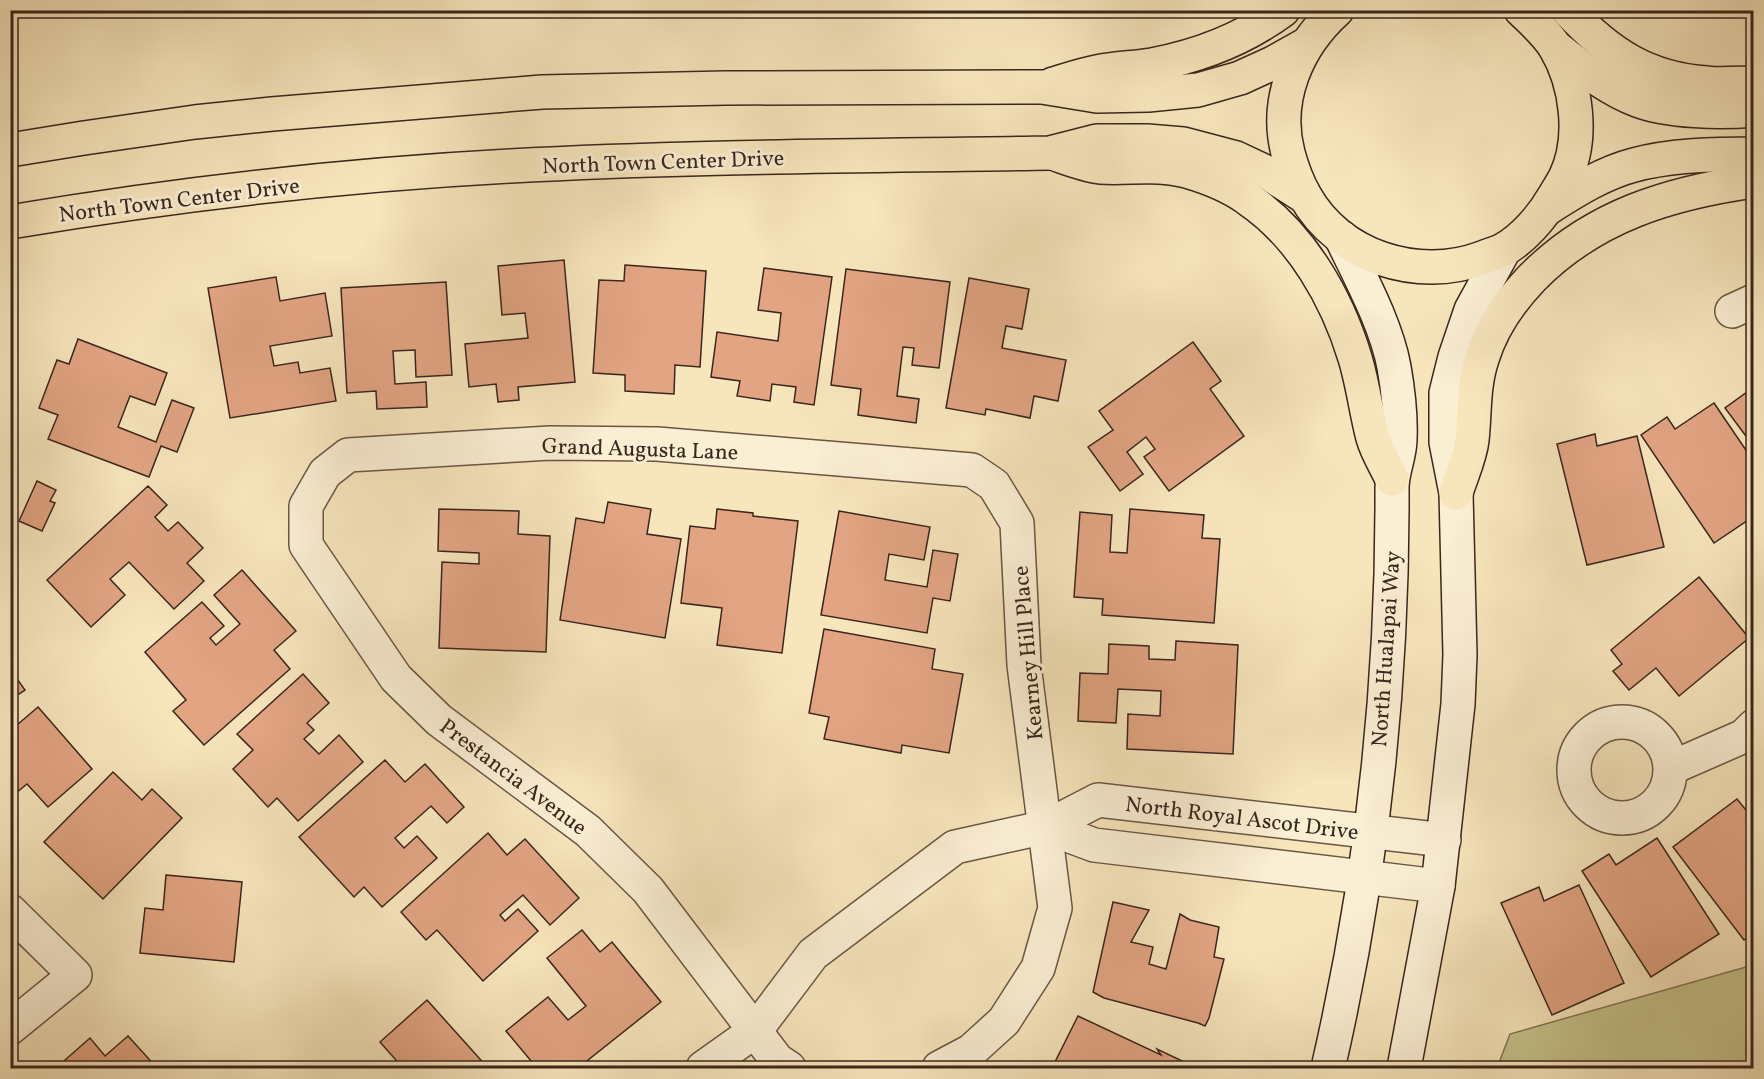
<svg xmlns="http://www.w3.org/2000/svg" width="1764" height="1079" viewBox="0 0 1764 1079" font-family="Vollkorn,serif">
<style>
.green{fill:#c5c28b;stroke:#807454;stroke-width:1.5}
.building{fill:#e2a483;stroke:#3a261d;stroke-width:1.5}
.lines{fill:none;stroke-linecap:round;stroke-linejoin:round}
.minor-casing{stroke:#695645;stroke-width:36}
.secondary-casing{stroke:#3a261d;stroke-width:36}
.primary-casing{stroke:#3a261d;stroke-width:36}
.minor{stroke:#faeed3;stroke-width:33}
.secondary{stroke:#faeed3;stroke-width:33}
.primary{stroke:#f7e5bc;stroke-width:33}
.labels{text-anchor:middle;stroke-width:6;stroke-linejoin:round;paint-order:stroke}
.street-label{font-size:22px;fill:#3a261d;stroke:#faeed3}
</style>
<rect width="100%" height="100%" fill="#f7e5bc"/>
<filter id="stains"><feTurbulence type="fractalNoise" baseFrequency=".00333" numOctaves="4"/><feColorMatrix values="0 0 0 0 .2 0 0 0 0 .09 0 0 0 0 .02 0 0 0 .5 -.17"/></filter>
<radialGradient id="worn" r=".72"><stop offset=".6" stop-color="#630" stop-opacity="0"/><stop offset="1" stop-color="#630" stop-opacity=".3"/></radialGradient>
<path class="green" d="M1753,965V1068H1497L1510,1034Z"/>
<g class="building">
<path d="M564,260L575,382L518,387L519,400L498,402L496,384L469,387L465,344L528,338L525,313L502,315L498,266Z"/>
<path d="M625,265L706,271L700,367L675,365L674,394L625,391V375L593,373L599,280L624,281Z"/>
<path d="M764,268L832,277L814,405L794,402L796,387L772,384L770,401L737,396L740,381L711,377L717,332L778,341L781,313L758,310Z"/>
<path d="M846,269L950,282L939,368L912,365L914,348L903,347L897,396L919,399L916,423L858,415L861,389L831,385Z"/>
<path d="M276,277L280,301L325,293L332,336L270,346L274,366L298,362L300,373L330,368L336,401L230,418L208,288Z"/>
<path d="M969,278L1029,289L1022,329L1006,326L1002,348L1066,360L1058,401L1034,396L1030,418L986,409L985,415L946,408Z"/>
<path d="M446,282L452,375L416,377L415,350L393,351L395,384L426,382L427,407L377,409L376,391L347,393L341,288Z"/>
<path d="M78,339L167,373L155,405L130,396L118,427L156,442L172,400L194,408L177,452L161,446L149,477L48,439L58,415L39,408L57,360L69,364Z"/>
<path d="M1193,342L1221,381L1210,389L1244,436L1169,491L1144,457L1155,449L1146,437L1127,452L1143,474L1120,491L1088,447L1113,430L1099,411Z"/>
<path d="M1754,387V447L1725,408Z"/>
<path d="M1714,403L1754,462V516L1714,543L1641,435L1667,417L1675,429Z"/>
<path d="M1595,434L1597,446L1637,436L1664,547L1587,565L1557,444Z"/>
<path d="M37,481L56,490L50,501L55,503L42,531L19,521Z"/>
<path d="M148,486L167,505L155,517L168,531L178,522L203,548L187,563L204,581L174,609L129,562L110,579L125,595L91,627L47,580Z"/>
<path d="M608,502L651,509L647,534L681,539L665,638L560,620L576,518L604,523Z"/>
<path d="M439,509L519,511L518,534L550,536L546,652L439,648L442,562L479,564V553L438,551Z"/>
<path d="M717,509L753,513V516L798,521L782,653L717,645L722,608L681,603L690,526L715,529Z"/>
<path d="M1130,509L1204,515L1202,538L1220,539L1214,623L1102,615L1103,599L1074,597L1080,512L1112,515L1110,552L1127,553Z"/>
<path d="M839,511L930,527L924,560L889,554L885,580L927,587L933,550L958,554L950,601L933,598L927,633L821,615Z"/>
<path d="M242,570L296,631L274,650L290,669L204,745L173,711L186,700L145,652L202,602L224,626L210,638L216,645L240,624L214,595Z"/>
<path d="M1699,577L1749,638L1679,696L1656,668L1629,690L1613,671L1622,664L1611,650Z"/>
<path d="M824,629L935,649L932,669L963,674L949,753L902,745L901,753L824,739L829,717L809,713Z"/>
<path d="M1176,641L1238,645L1233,754L1127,749L1128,714L1160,716L1161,691L1118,689L1116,723L1078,721L1080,673L1108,674L1109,644L1149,646V659L1175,660Z"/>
<path d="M10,669L25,690L10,700Z"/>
<path d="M303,674L329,703L307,723L314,730L304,739L319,754L339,735L363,762L298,821L277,798L268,807L233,769L253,750L237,734Z"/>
<path d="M38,707L92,769L48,807L27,784L10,798V731Z"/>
<path d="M385,760L405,782L425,764L464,807L447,823L431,806L395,838L404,848L417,836L437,858L382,907L364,887L354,897L299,837Z"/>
<path d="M113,772L142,800L152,789L182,818L103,899L44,842Z"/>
<path d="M1737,799L1754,820V933L1744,940L1673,847Z"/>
<path d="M488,833L507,855L525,839L579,898L550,925L523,895L500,915L505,921L518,909L538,931L483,981L437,930L426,940L401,912Z"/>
<path d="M1657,838L1719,934L1651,977L1582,871L1609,854L1616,865Z"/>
<path d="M166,875L242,882L234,962L140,953L145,908L163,910Z"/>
<path d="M1579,885L1624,983L1552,1015L1501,903L1539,887L1544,901Z"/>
<path d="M1113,902L1149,910L1131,942L1153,947L1149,964L1166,969L1180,914L1190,920L1219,927L1214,957L1224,959L1209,1018L1205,1026L1198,1023L1104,998L1093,992Z"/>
<path d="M582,930L600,952L612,942L661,1002L578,1068H537L506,1031L548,997L568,1020L586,1006L547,958Z"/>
<path d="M427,1000L488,1068H427L422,1063L416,1068H403L380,1042Z"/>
<path d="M1078,1016L1161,1055L1157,1049L1197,1068H1057L1054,1064Z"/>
<path d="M128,1036L157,1068H56L90,1038L105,1056Z"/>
</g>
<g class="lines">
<defs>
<g id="minor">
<path d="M1732,311L1754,301"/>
<circle cx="1622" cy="770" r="48"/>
<path d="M1671,768L1744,736L1754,726"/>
<path d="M1046,827L1094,845L1438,886"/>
<path d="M10,911L75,975L10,1028"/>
<path d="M703,1068L755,1031L813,954L955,847L1046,827L1098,800L1444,840"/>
<path d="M789,1068L777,1060L648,890L588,831L439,720L396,678L306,545V506L325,473L348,455L550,443L657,444L972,470L994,485L1017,523L1024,665L1055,908L1038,968L1004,1021L971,1051L939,1068"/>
</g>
<g id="secondary">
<path d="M1328,1068C1372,878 1393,683 1392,488C1392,471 1400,456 1400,439C1401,416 1398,390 1394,367C1386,324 1360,277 1341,237"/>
<path d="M1404,1068L1438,886L1458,704L1460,655L1456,493L1446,442V393L1455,357L1471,310L1504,250"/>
</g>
<g id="primary">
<path d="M1337,10C1297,46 1274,100 1288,153C1292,168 1297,182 1305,196C1339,257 1418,282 1482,258C1489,255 1497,253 1503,250C1523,239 1542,217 1553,198C1557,192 1561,185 1565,178C1584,139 1577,84 1555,47C1546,33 1534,22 1521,10"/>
<path d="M1568,10C1608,53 1647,79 1707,83C1723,85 1738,82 1754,84"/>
<path d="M1555,47C1580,66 1607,89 1637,100C1669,112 1720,113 1754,110"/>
<path d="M1053,84C1067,80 1082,75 1097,72C1115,68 1134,68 1152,65C1199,56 1244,39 1283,10"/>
<path d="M10,150L84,138L195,122L272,114L542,92L725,88L1042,87L1097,96L1148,95L1198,90L1240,78L1273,63L1307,44"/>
<path d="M1052,153C1067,158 1084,165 1100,167C1129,169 1158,163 1186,171C1207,177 1230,186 1248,199C1301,235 1337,298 1355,358C1363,384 1366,412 1373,438C1377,452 1386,466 1392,479"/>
<path d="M1548,208C1575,191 1603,173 1634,165C1670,155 1716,154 1754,154"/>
<path d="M10,222C176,194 343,175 510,166C690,156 870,156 1050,153L1097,141H1147L1183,144L1236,158L1268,173L1305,197"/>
<path d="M1456,493C1461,476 1470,458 1472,440C1475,413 1473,386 1482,359C1491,329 1510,301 1532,278C1593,216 1669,193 1754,181"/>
</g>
</defs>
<use href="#minor" class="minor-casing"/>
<use href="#secondary" class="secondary-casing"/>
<use href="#primary" class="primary-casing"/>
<use href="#minor" class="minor"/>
<use href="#secondary" class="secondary"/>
<use href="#primary" class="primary"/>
</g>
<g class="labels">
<g class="street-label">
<text transform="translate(663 161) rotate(-2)" y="8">North Town Center Drive</text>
<text transform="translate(179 199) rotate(-7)" y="8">North Town Center Drive</text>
<text transform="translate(640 448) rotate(2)" y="8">Grand Augusta Lane</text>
<text transform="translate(1385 649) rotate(-86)" y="8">North Hualapai Way</text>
<text transform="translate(1027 653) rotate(-95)" y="8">Kearney Hill Place</text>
<text transform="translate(514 776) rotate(37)" y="8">Prestancia Avenue</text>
<text transform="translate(1242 817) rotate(7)" y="8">North Royal Ascot Drive</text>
</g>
</g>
<rect width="1764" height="1079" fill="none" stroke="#f7e5bc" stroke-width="36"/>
<rect x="12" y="12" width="1740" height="1055" fill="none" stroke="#3a261d" stroke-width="3"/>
<rect x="18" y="18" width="1728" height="1043" fill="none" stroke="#3a261d" stroke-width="1.5"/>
<rect width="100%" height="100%" filter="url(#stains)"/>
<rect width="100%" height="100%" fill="url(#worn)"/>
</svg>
